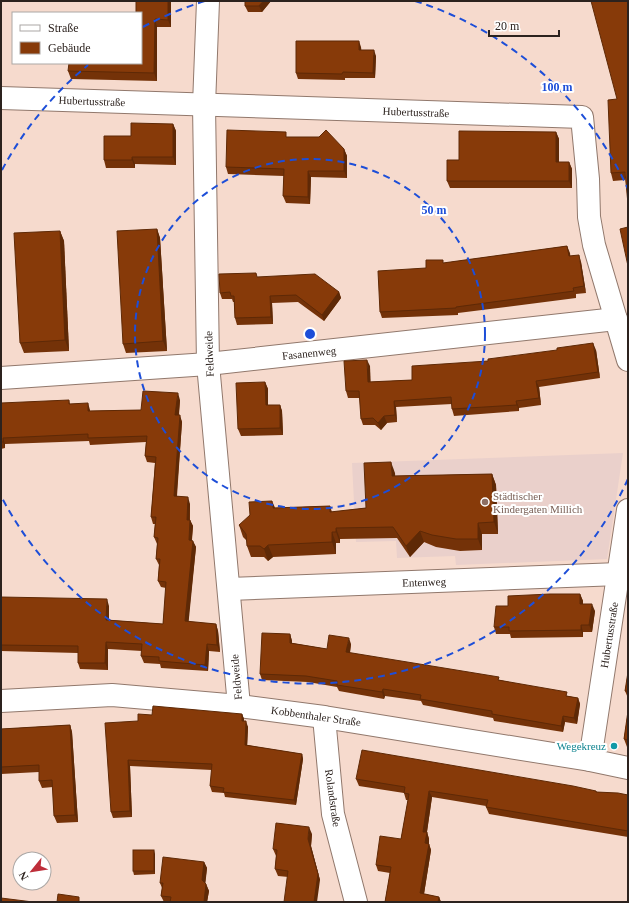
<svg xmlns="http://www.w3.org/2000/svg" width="629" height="903" viewBox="0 0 629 903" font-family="'Times New Roman',serif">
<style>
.education{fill:#ead0cb}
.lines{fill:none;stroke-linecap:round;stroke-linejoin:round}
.minor-casing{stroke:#91786c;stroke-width:24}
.minor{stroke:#fff;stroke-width:22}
.wall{fill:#743208}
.shaded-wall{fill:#5e2906}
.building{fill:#873a09;stroke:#5e2906}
.ring{fill:none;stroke:#1d4ed8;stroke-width:2;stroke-dasharray:7 5}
.education-dot{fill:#8d6e63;stroke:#fff;stroke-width:1.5}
.culture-dot{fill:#0f9aa8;stroke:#fff;stroke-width:1.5}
.labels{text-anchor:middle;stroke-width:4;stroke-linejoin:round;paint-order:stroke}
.street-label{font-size:11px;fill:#2c221e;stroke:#fff}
.education-label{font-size:11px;fill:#785e54;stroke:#fff;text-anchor:start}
.culture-label{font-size:11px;fill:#0d838f;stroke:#fff;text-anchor:end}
.centre{fill:#1d4ed8;stroke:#fff;stroke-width:2}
.ring-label{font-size:12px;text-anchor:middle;font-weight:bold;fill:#1d4ed8;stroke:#fff;stroke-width:4;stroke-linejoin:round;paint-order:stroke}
</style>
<rect width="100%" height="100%" fill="#f6dacd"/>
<path class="education" d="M623,453L607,559L456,565L455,556L397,558L396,541L356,542L352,463Z"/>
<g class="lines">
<defs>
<g id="minor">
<path d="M208,1L204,105L208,364L239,706"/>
<path d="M1,98L582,117L588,179L589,217L594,245L628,360"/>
<path d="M1,378L208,364L616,319"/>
<path d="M229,589L619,574"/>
<path d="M1,701L112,695L239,706L324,717L590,760L628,768"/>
<path d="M324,717L333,814L356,902"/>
<path d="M590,760L628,510"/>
</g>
</defs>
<use href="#minor" class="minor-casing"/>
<use href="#minor" class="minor"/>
</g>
<g class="wall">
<path d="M136,1H171V27H157V81L71,79L68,71L141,63Z"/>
<path d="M271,1L262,12H248L245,6Z"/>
<path d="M628,1L625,180L613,181L611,173Z"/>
<path d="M361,47V50L376,56L375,78H345V80L298,79L296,73Z"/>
<path d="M173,124L176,131V165L135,164V168H106L104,160Z"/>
<path d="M556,132L559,139V162H569L572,169V188H450L447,181L459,160Z"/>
<path d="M288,137L344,149L347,156V178L311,177L310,204L286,203L283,196L284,176L228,174L226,167Z"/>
<path d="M157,229L160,238L167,351L126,353L123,344Z"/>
<path d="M60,231L64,241L69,351L24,353L20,343Z"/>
<path d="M567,246L570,256L581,262L586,293L576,294V298L458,313V315L382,318L380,312L444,263Z"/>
<path d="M258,277L339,292L341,298L324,321L298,302L272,303L273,324L237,325L235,318L234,302H233L232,299H222L220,293Z"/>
<path d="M596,350L600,378L539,387L541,405L519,408V411L454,416L452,409V404L396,407L397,422L387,423L381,430L375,425H363L361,419L360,398H348L346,391L370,366V382L412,380L488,361Z"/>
<path d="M265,382L268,389V405H280L282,411L283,435L241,436L238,429Z"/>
<path d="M69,400L70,404L90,410V411L141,410L180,400L179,415L182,422L177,496L190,504V520L193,526L192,540L196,547L188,622L216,624L218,631L220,652L209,651L208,671L161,668L160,664L144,663L141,656L142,651L108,649V670L80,669L78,663V653L1,651V597L109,606V620L163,624L166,588L161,587L158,581L159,565L156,559L157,544L154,537L155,524H153L151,517L155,463L147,462L145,456L146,442L90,445L89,441L5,444V448L1,449V415Z"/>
<path d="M395,473V476L492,474L496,485L498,534H482V550L460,551L436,547L424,542L410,557L397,538L340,539V543H336V554L273,557L268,561L264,557H251L247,546V541L243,537L239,525L275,508L330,506L332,512L366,508Z"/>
<path d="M580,594L583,601V604L595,611L592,632H583V637L511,638L510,634H496L494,627L508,606Z"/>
<path d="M290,634L292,641V643L327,649L351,644L350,653L500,680L568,696L578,698L580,704L577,724L565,722L563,732L494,721L493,718L423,705L421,701L385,696L384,699L339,691L337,687L308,682L262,680L260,674Z"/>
<path d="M628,672V698L625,691Z"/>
<path d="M628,711V747H627L624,739Z"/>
<path d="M242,714L244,719V721L248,727L247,745L302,754L303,759L296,805L225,797L224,793L212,792L210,786L212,770L130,766L132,817L113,818L111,812L138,721L152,715Z"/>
<path d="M70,725L72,732L78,822L57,823L54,816L53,787L42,788L39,781V772L1,774V729Z"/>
<path d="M356,779L596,791L597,792L628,795V837L489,814L486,807V806L432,797L427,832L429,839V844L431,850L424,894L439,897L441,902H385L390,873L378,871L376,865L401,839L408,800H406L404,793L359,786Z"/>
<path d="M312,834L311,846L320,880L278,876L275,869L276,856L273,849Z"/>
<path d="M155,854V874L134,875L133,871Z"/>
<path d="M204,862L207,868L205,883L206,884L209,891L207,902H164L161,896L162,888L160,883Z"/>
</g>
<g class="shaded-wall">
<path d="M168,1H171V27L168,20Z"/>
<path d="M263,1H271L262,12L259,6Z"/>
<path d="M155,19L157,27V81L154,73Z"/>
<path d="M359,41L361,47L362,56L359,50Z"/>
<path d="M374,50L376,56L375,78L373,73Z"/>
<path d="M173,124L176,131V165L173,157Z"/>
<path d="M556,132L559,139V169L556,162Z"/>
<path d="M344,149L347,156V178L344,171Z"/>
<path d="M132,157L135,164V168L132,160Z"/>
<path d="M569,162L572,169V188L569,181Z"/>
<path d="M308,171L311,177L310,204L308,197Z"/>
<path d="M157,229L160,238L167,351L163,341Z"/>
<path d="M60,231L64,241L69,351L65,340Z"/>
<path d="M567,246L570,253L571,263L569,256Z"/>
<path d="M579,255L581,262L586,293L584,286Z"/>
<path d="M339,292L341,298L324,321L322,315Z"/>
<path d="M270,296L272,303L273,324L271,317Z"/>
<path d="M593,343L596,350L600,378L598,372Z"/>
<path d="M367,360L370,366L371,389L368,382Z"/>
<path d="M536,381L539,387L541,405L539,398Z"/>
<path d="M265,382L268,389V412L266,405Z"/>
<path d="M178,393L180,400L178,422L175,415Z"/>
<path d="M394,401L396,407L397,422L395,415Z"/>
<path d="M516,401L519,408V411L517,405Z"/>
<path d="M88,403L90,410V418L88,411Z"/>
<path d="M280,405L282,411L283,435L280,428Z"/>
<path d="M180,415L182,422L176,503L174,496Z"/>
<path d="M384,416L387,423L381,430L378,423Z"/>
<path d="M3,438L5,444V448L3,442Z"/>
<path d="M391,462L395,473L396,488L392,476Z"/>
<path d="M492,474L496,485L498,534L494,522Z"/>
<path d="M188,497L190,504L189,526L187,520Z"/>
<path d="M272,501L277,512L273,508Z"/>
<path d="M190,520L193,526L191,547L189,540Z"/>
<path d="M478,523L482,534V550L478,539Z"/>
<path d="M336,528L340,539V543L336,532Z"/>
<path d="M420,531L424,542L410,557L406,546Z"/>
<path d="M332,532L336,543V554L332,542Z"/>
<path d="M193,541L196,547L188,628L185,621Z"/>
<path d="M268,545L273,557L268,561L264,549Z"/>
<path d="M580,594L583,601V611L580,604Z"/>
<path d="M107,599L109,606V626L106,620Z"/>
<path d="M592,604L595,611L592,632L589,625Z"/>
<path d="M216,624L218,631L220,652L217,645Z"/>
<path d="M581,625L583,632V637L581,630Z"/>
<path d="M290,634L292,641V649L290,643Z"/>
<path d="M349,638L351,644L349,659L346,652Z"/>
<path d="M106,642L108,649V670L105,663Z"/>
<path d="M207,644L209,651L208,671L205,665Z"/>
<path d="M383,689L385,696L384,699L382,692Z"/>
<path d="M578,698L580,704L577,724L574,718Z"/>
<path d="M242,714L244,719V726L242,721Z"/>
<path d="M563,716L565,722L563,732L561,726Z"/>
<path d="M246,721L248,727L247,750L245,745Z"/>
<path d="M70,725L72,732L78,822L75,815Z"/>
<path d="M302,754L303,759L296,805L294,800Z"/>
<path d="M128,760L130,766L132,817L130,811Z"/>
<path d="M429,791L432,797L426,838L423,832Z"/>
<path d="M309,827L312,834L311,846L320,880L317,902H314L308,839Z"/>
<path d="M427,832L429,839V844L431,850L423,900L420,893Z"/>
<path d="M154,850L155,854V874L154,871Z"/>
<path d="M204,862L207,868L205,887L202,880Z"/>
<path d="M206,884L209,891L207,902H204Z"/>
<path d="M439,897L441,902H438Z"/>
</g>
<g class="building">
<path d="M136,1H168V20L155,19L154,73L68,71L69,63H141V13H136Z"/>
<path d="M245,1H263L259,6H245Z"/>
<path d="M591,1H628V204L625,172L611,173L608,100L617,99Z"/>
<path d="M296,41H359V50H374L373,73L343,72L342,74L296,73Z"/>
<path d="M131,123L173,124V157H132V160H104V136H131Z"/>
<path d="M227,130L286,132V137H319L326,130L344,149V171H308V197L283,196L284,169L226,167Z"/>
<path d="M459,131L556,132V162H569V181H447V160H459Z"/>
<path d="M628,227V266L620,229Z"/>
<path d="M157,229L163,341L123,344L117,231Z"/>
<path d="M60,231L65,340L20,343L14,233Z"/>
<path d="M567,246L569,256L579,255L584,286L573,288L574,291L456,307V308L380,312L378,271L426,268V260H443V263Z"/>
<path d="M256,273L257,277L315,274L339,292L322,315L296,295L270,296L271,317L235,318L234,296H231L230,292L220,293L219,274Z"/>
<path d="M593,343L598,372L536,381L539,398L516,401L517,405L452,409L451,397L394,401L395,415L384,416L378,423L373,418L361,419L359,391H346L344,361L367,360L368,382L412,380V366L488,361V359L557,350V348Z"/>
<path d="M265,382L266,405H280V428L238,429L236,383Z"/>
<path d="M143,391L178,393L175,415H180L174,496L188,497L187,520H190L189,540L193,541L185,621L216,624L217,645L207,644L205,665L159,661V657L141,656L142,644L106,642L105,663H78V646L1,645V597L107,599L106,620L163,624L166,582L158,581L160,559H156L158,538L154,537L156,517H151L156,457L145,456L147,436L88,438V434L3,438V442H1V403L69,400V404L88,403V411L141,410Z"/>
<path d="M391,462L392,476L492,474L494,522L478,523V539H456L432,535L420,531L406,546L393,527L336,528V532H332V542L268,545L264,549L260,546H247L246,534L239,525L250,515L249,502L272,501L273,508L330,506V512L366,508L364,463Z"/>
<path d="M550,594H580V604H592L589,625H581V630L509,631V627H494L496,606H508V596Z"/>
<path d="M262,633L290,634V643L327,649L329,635L349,638L346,652L499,677L498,680L567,692L566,696L578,698L574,718L563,716L561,726L492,714V711L420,699L421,695L383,689L382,692L337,685V681L306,676L260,674Z"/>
<path d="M628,672V691H625Z"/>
<path d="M153,706L242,714V721H246L245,745L302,754L294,800L223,792L224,788L210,786L212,764L128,760L130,811L111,812L105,723L138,721V714L152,715Z"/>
<path d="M628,711V740L624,739Z"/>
<path d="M70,725L75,815L54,816L52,780L39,781V765L1,767V729Z"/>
<path d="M362,750L573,786L596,791V792L618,793L628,795V831L486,807L488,800L429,791L423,832H427L425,843L429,844L420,893L439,897L438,902H385L391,867L376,865L380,836L401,839L409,794L404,793L405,787L356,779Z"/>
<path d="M276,823L309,827L308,839L318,874L314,902H284L288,871L275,869L277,850L273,849Z"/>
<rect x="133" y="850" width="21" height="21"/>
<path d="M163,857L204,862L202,880L206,884L204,902H170L171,897L161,896L163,883H160Z"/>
<path d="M58,894L79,897V902H57Z"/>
<path d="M1,898L33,902H1Z"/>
</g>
<g class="ring">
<circle cx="310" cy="334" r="175"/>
<path d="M628 479A349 349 0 0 1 2 498M2 170A349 349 0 0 1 88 65M143 27A349 349 0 0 1 205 1M415 1A349 349 0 0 1 628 189"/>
</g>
<circle class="education-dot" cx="485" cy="502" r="4"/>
<circle class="culture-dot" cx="614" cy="746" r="4"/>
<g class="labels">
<g class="street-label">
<text transform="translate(92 101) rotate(2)" y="4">Hubertusstraße</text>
<text transform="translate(416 112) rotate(2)" y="4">Hubertusstraße</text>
<text transform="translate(309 353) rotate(-6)" y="4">Fasanenweg</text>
<text transform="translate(209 354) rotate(-92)" y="4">Feldweide</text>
<text transform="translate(424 582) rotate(-2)" y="4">Entenweg</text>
<text transform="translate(609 635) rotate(-81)" y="4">Hubertusstraße</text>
<text transform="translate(236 677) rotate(-95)" y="4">Feldweide</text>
<text transform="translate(316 716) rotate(8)" y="4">Kobbenthaler Straße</text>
<text transform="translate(333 798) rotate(82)" y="4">Rolandstraße</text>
</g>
<g class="education-label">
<text x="493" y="500">Städtischer<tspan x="493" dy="13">Kindergaten Millich</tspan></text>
</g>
<g class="culture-label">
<text x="606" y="750">Wegekreuz</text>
</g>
</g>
<circle cx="310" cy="334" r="6" class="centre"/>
<g class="ring-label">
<text x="557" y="91">100 m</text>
<text x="434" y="214">50 m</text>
</g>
<rect width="629" height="903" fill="none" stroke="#2c221e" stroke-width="4"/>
<rect x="12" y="12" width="130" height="52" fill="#ffffff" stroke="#aba7a5"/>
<rect x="20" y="25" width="20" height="6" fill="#ffffff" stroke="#aba7a5"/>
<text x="48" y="32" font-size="12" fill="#2c221e">Straße</text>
<rect x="20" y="42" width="20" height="12" fill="#873a09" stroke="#aba7a5"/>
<text x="48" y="52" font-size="12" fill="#2c221e">Gebäude</text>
<g transform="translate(32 871) rotate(240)"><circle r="19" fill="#ffffff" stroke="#aba7a5"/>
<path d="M0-3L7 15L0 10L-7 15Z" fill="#be2e3a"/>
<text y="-6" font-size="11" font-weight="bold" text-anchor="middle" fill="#2c221e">N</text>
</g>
<path d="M489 30v6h70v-6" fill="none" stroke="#2c221e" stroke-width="2"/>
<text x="495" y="30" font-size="12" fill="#2c221e" stroke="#ffffff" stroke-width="3" paint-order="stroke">20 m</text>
</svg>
